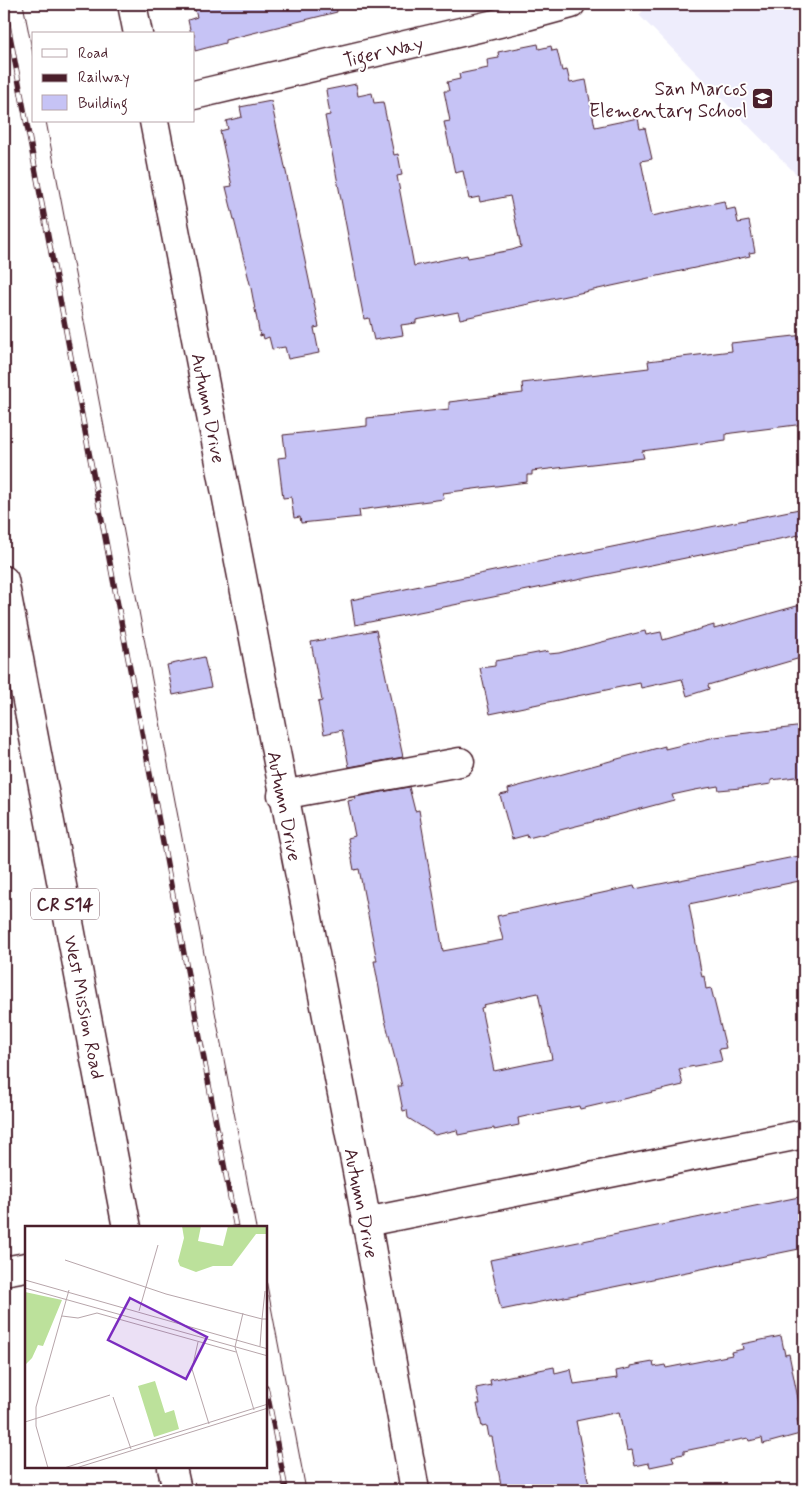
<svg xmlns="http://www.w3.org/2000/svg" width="808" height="1494" viewBox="0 0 808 1494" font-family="Mynerve,sans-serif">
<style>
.built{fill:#eeedfc}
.building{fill:#c6c3f5;stroke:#4a1f2b;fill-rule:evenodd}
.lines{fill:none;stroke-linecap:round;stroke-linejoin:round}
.street-casing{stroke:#4a1f2b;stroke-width:31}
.secondary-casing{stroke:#4a1f2b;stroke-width:31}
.primary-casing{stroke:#4a1f2b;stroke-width:31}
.street{stroke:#fff;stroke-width:28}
.secondary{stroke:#fff;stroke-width:28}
.primary{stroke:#fff;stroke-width:28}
.tram{stroke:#4a1f2b;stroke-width:1}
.rail-casing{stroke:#4a1f2b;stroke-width:5.5}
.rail{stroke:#fff;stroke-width:4;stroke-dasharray:11;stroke-linecap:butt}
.labels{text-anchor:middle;stroke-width:4;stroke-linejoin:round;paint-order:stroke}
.shield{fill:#fff;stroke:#80626b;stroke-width:1}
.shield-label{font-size:18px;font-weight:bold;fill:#4a1f2b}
.street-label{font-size:19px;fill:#4a1f2b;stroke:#fff}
.poi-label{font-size:19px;fill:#4a1f2b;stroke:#fff;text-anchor:end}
.inset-road{fill:none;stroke:#b7a5aa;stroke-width:1}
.view{fill:#7b2cbf;fill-opacity:0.15;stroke:#7b2cbf;stroke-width:2.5}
.inset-edge{fill:none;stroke:#4a1f2b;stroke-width:2.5}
</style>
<rect width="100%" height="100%" fill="#fff"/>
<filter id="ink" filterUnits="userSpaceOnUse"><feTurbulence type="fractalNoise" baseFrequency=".02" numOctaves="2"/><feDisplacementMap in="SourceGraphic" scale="10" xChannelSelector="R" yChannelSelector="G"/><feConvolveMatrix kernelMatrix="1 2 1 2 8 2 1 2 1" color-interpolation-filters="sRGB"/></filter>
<g filter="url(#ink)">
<path class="built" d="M650,4H804V182L639,15Z"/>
<g class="building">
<path d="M193,4H336L337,12L225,40V43L195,51L194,34H191L188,20L197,17Z"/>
<path d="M538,44L539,49L551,46L552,51L557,50L562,71L567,70L570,83L586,80L595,127L638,118L640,129L645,128L652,159L641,161L652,216L724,201L726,210L735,208L738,223L749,221L755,252L749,253L750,256L460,319L458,312L416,320V323L401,325L403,335L374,340L369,318L364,319L325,116L330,115L326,90L356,84L358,96L372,93L374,103L383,102L394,155L398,154L402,175L397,176L414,266L467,255L468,258L512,250L521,247L510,196L480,202L479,197L469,199L463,171L455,173L444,122L450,121L444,91H449L447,82L460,79L459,74L488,68L487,60L499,58L498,52Z"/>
<path d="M271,101L319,327L314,328L319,353L288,359L285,347L272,349L269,337L264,339L263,335L260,336L251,288L226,187L232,186L220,131L228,129L226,121L242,117L240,107Z"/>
<path d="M804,335V424L732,433L726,434V440L642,451L644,458L532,471V475H527V482L443,493L444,499L359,510L360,517L301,523L300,517L294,518L291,497L283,498L278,458L286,457L283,435L367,426V418L449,409V402L523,393L522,383L649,368L648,361L732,351L731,343Z"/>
<path d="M804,508V534L355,625L351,600Z"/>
<path d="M804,604V657L708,685L709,689L687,696L682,679L641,688L640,683L490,714L480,668L495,666V661L548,651L549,654L559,653L645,631L646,635L661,632L663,640L714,625V629Z"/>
<path d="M376,630L403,757L349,767L342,730L324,734L318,702L322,701L311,642Z"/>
<path d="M204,657L211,687L173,695L167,665Z"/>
<path d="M804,726V776L771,780V784L751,787L719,790L718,786L695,790L672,795L674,800L588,823L528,838L527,835L512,839L500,795L509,793L508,789L665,746V749L715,737Z"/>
<path d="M409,787L415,811L419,810L443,951L503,940L497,916L634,886L635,889L804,855V880L689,904L702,977L704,976L706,989L711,988L726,1048L719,1049L722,1061L679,1069L683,1085L580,1109L579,1106L531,1115L518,1118L519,1125L494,1130V1128L458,1135L457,1130L435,1135L408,1118L407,1110L403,1111L398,1086H402L385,1020L374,961H377L359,869L354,870L348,838L355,836L348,801L356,799L355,797ZM538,993L552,1059L494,1071L481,1008L484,1007L483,1005Z"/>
<path d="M804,1196V1248L501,1310L490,1260Z"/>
<path d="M781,1336L785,1355L789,1354L802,1418L797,1419L800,1434L763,1444L762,1438L749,1441L748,1438L684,1451V1454L672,1456L674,1462L650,1467L649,1463L635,1466L632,1450L627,1451L619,1412L576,1421L590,1490H502L492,1437H489L487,1426L482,1427L477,1404H480L476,1388L491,1385L490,1380L554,1367L555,1373L571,1369L574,1384L617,1378L616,1371L630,1368V1366L653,1362L654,1367L665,1365L666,1368L732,1355L731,1352L743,1349L742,1344Z"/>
</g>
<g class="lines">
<defs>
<g id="street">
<path d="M282,795L460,762"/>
<path d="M366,1222L804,1134"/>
</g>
<g id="secondary">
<path d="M132,4L138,34"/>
<path d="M194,95L516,19L571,4"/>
<path d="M154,121L361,1192L415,1490"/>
<path d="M4,1271L26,1267"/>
</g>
<g id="primary">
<path d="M4,580L127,1228"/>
<path d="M172,1468L177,1490"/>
</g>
</defs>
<use href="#street" class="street-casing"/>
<use href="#secondary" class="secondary-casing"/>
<use href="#primary" class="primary-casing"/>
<use href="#street" class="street"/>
<use href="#secondary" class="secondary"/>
<use href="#primary" class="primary"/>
<g class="tram">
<path d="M23,4L34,59"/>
<path d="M46,121L256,1228"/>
<path d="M266,1280L306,1490"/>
</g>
<defs>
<g id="rail">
<path d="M4,4L236,1228"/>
<path d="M266,1387L286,1490"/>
</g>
</defs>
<use href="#rail" class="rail-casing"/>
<use href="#rail" class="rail"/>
</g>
</g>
<defs>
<symbol id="school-square" viewBox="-11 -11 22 22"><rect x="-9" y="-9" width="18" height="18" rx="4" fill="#4a1f2b" stroke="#fff"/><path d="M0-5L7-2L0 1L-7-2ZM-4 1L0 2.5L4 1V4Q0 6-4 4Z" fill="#fff"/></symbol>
</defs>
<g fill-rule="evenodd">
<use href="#school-square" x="750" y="86" width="25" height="25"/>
</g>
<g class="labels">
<rect class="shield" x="31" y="888.5" width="68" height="31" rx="4"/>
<g class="shield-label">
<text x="65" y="910">CR S14</text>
</g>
<g class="street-label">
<text transform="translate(383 51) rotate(-13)" y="7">Tiger Way</text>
<text transform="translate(209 408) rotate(79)" y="7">Autumn Drive</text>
<text transform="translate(285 806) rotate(79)" y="7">Autumn Drive</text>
<text transform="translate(85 1007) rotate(79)" y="7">West Mission Road</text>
<text transform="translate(362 1203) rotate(79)" y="7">Autumn Drive</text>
</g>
<g class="poi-label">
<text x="747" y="95">San Marcos<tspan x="747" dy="22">Elementary School</tspan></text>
</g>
</g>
<g transform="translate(25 1226)">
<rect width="242" height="242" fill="#fff"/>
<path d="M157,0H176L173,15L198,20L203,0H242V8H231L207,40H188L171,46L155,40L153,35L159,12ZM0,66L37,74L18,120L13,119L7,132L0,139ZM130,155L140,187L149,184L154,203L129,211L113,160Z" fill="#bce19b"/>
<path class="inset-road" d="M40,34L141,68L237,93L240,65M0,54L243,123M0,62L243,130M114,85L133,19M218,87L210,121L229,184M37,90L53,92L72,87L211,126M173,116L167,143L184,198M235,120L237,93H243M88,171L106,223M0,196L85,169M23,242L11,200V181L44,64M39,242L243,178M51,242L243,182"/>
<path class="view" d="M105,72L182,111L161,153L83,114Z"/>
<rect width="242" height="242" class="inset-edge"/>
</g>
<rect width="808" height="1494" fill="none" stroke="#fff" stroke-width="20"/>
<rect x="10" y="10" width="788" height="1474" fill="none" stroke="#4a1f2b" stroke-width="2" filter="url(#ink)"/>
<rect x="32" y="32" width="162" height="90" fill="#ffffff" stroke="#b7a5aa"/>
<rect x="42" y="49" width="25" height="8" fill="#ffffff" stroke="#b7a5aa"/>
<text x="78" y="58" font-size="15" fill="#4a1f2b">Road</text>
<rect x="42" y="74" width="25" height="8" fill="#4a1f2b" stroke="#b7a5aa"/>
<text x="78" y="82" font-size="15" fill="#4a1f2b">Railway</text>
<rect x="42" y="95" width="25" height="15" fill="#c6c3f5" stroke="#b7a5aa"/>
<text x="78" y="108" font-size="15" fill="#4a1f2b">Building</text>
</svg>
